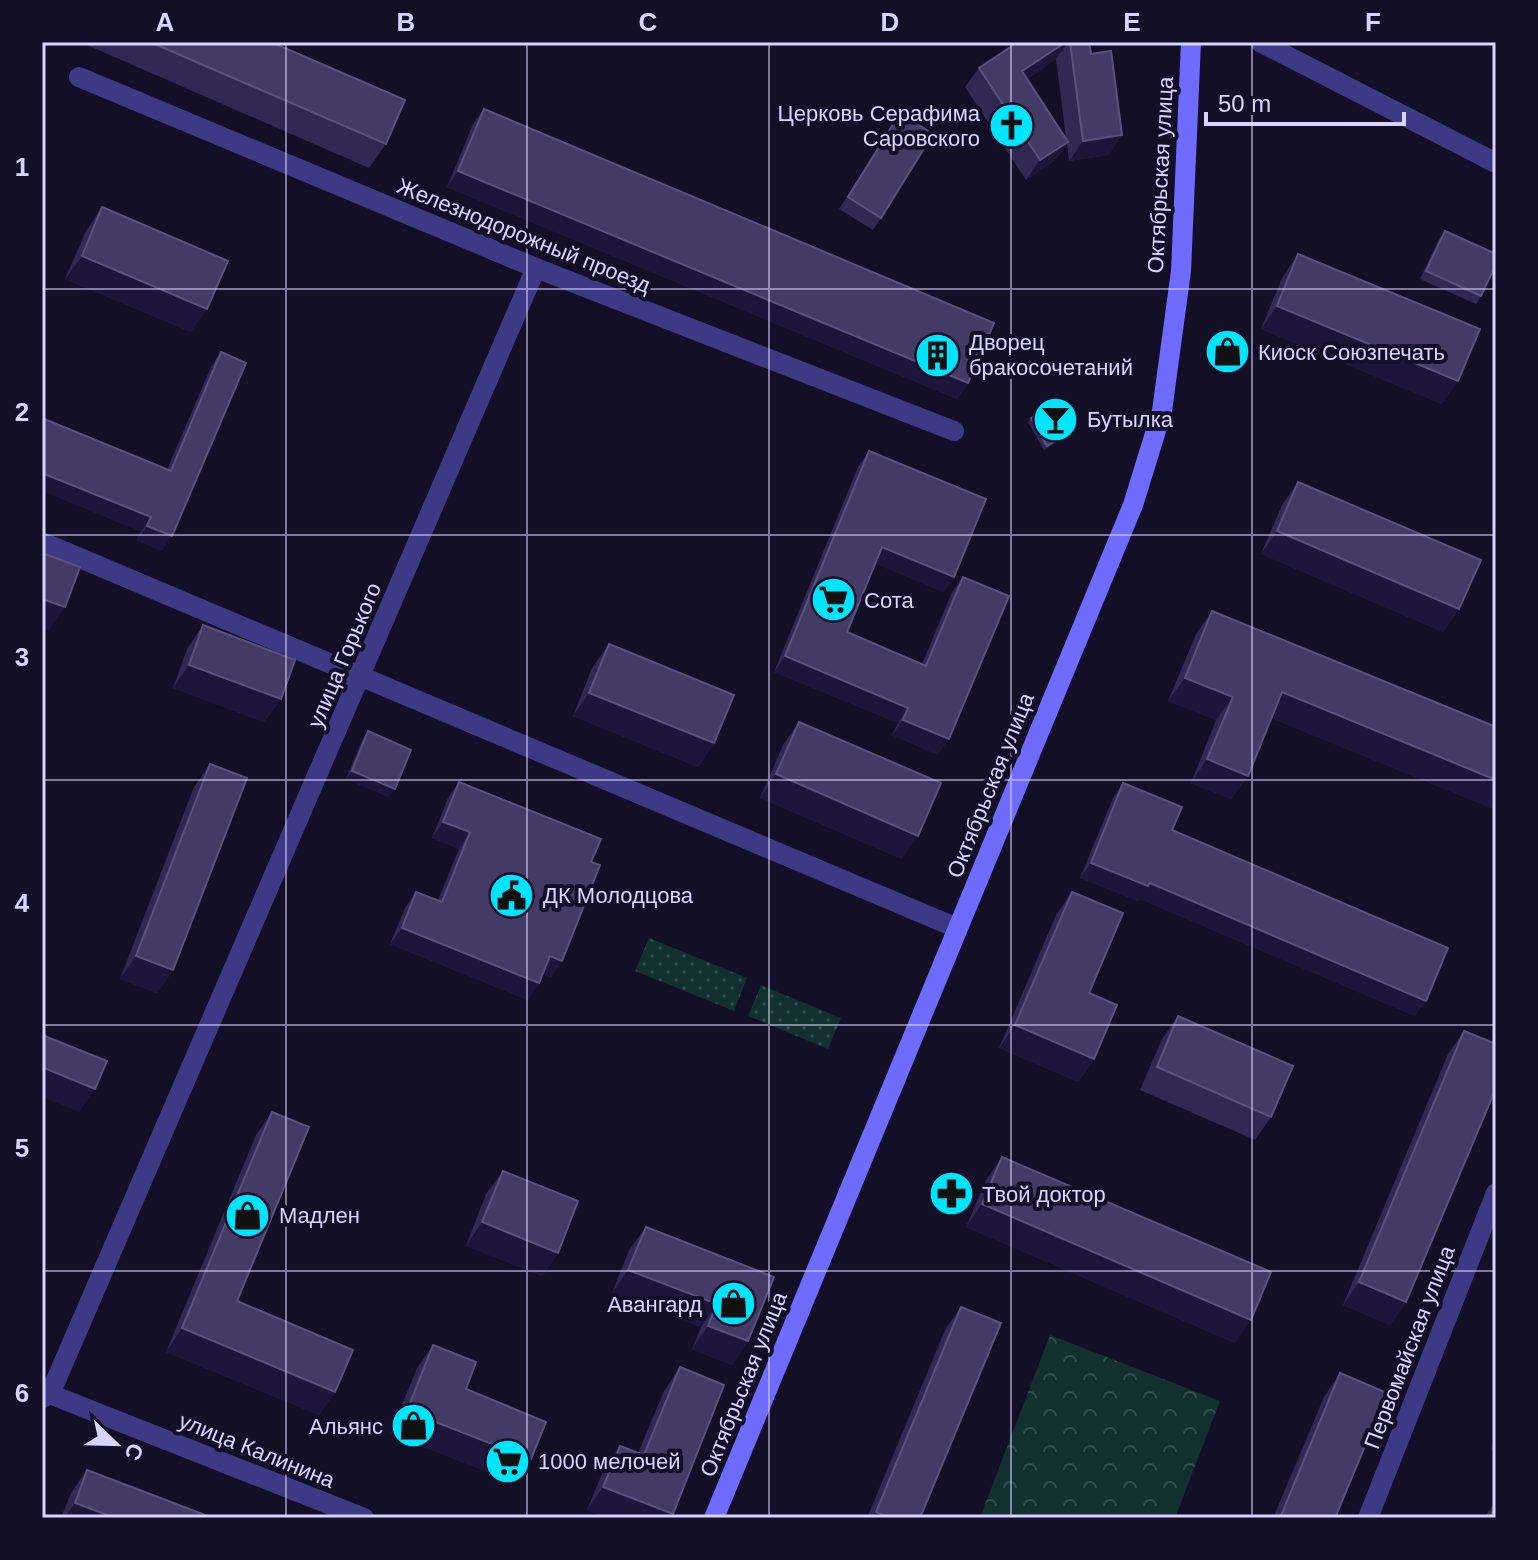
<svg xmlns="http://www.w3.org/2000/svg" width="1538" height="1560" viewBox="0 0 1538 1560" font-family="Helvetica,sans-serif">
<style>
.grass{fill:url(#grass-dots)}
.park{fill:url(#park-crowns)}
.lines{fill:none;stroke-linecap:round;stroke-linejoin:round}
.street{stroke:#3d3a85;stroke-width:20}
.secondary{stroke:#6f6bff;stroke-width:20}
.wall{fill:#312854;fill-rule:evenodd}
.shaded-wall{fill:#1d163a}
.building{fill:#433a66;stroke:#5a527e;stroke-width:2}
.grid{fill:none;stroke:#d9d4ff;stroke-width:2;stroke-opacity:0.55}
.labels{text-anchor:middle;stroke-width:8;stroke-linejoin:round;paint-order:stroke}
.poi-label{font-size:22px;fill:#d9d4ff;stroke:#130f26;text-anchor:start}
.street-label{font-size:22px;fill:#d9d4ff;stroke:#130f26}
.neatline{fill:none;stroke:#d9d4ff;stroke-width:3}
.grid-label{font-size:26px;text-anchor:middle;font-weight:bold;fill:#d9d4ff}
</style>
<defs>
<pattern id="grass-dots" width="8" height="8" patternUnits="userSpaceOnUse" patternTransform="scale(2)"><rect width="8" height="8" fill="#12302f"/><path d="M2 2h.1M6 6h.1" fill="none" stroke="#344d4e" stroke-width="1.8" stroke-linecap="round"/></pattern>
<pattern id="park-crowns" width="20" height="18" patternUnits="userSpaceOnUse" patternTransform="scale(2)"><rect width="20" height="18" fill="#12302f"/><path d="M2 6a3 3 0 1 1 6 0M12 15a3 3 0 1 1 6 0" fill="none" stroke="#344d4e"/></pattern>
</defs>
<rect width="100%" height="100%" fill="#130f26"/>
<g class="grass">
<path d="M649,938L747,978L734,1011L635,971Z"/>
<path d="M761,985L841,1018L828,1049L748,1016Z"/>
</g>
<path class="park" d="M1050,1335L1220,1401L1175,1518H989L981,1515Z"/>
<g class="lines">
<g class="street">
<path d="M1260,42L1496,163"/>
<path d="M79,77L536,268L954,431"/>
<path d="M42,542L957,928"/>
<path d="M42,1391L364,1518"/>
<path d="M42,1398L50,1394L536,268"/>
<path d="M1368,1518L1496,1193"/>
</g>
<path class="secondary" d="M714,1518L1133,505L1162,411L1181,271L1191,42"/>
</g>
<g class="wall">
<path d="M80,42H271L386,144L369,168Z"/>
<path d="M1018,42H1089L1091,54L1122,135L1108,155L1069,161L1067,144L1054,161L1026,180L965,87L979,68ZM1056,59L1066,138L1027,79Z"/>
<path d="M484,109L968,383L957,399L447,187L473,124Z"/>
<path d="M900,113L881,218L873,230L839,209Z"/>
<path d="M102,207L191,332L65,279L86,231Z"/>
<path d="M1445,231L1481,296L1476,304L1420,279L1439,239Z"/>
<path d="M1298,254L1442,404L1261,329L1282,278Z"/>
<path d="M221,352L162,551L137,540L211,367Z"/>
<path d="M1031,418L1073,433L1044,450L1028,422Z"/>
<path d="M869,451L954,577L943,592L875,563L847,632L922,664L952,592L963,577L938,755L892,735L898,723L774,672L858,467Z"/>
<path d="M1298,482L1459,609L1443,632L1261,554L1282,505Z"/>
<path d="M1212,611L1496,727V810L1271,718L1248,776L1231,799L1191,783L1216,720L1168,701L1196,634Z"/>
<path d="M203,625L281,699L264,722L173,688L187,649Z"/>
<path d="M609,644L714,743L698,767L573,716L592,668Z"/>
<path d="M799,722L902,859L760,798L783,745Z"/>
<path d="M368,731L389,797L346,779L362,740Z"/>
<path d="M210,764L173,970L157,993L120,979L194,787Z"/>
<path d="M459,782L591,862L551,977L543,974L528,1000L390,944L405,908L416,892L438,900L459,849L432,838L448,798Z"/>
<path d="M1123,783L1172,830L1415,1016L1140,899L1138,901L1080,878L1113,798Z"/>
<path d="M1072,892L1089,993L1094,1059L1078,1082L999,1048L1056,915Z"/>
<path d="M1178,1016L1271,1117L1255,1140L1140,1090L1162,1039Z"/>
<path d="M1464,1031L1406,1302L1390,1325L1343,1305L1448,1054Z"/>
<path d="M272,1112L237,1301L335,1392L319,1415L166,1352L256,1135Z"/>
<path d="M1002,1157L1235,1343L966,1227L986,1180Z"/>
<path d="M503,1171L558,1253L542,1276L466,1246L486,1194Z"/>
<path d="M646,1227L748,1341L732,1365L692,1349L701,1327L612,1293L629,1250Z"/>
<path d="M961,1307L920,1518H867L945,1330Z"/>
<path d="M433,1345L514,1482L390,1434L417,1368Z"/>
<path d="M680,1367L673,1514L670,1518H607L587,1510L604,1469L620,1446L638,1453L664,1391Z"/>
<path d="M1340,1373L1335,1518H1273L1324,1397Z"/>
<path d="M1496,1432V1451L1491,1449Z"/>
<path d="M87,1470L213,1518H61L71,1493Z"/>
<path d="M1496,1501V1518H1484Z"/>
</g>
<g class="shaded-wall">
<path d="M1066,42H1068L1056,59L1008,91L1022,71Z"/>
<path d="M1122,135L1108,155L1069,161L1083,141Z"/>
<path d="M1068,142L1054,161L1026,180L1040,160Z"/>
<path d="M458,171L968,383L957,399L447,187Z"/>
<path d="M82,256L207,309L191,332L65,279Z"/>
<path d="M1277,306L1458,381L1442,404L1261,329Z"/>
<path d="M1076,428L1073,433L1044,450L1047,446Z"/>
<path d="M42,473L151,517L141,532L42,491Z"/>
<path d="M147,526L172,536L162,551L137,540Z"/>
<path d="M1277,531L1459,609L1443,632L1261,554Z"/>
<path d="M882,547L954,577L943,592L871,562Z"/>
<path d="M42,599L65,607L49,630L42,628Z"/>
<path d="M785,656L908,708L898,723L774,672Z"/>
<path d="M189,665L281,699L264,722L173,688Z"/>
<path d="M1185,678L1233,697L1216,720L1168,701Z"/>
<path d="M1282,692L1496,780V810L1265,716Z"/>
<path d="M589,693L714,743L698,767L573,716Z"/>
<path d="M903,720L949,739L938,755L892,735Z"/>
<path d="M1207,759L1248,776L1231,799L1191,783Z"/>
<path d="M352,771L395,789L389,797L346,779Z"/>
<path d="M776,774L918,836L902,859L760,798Z"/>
<path d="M443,822L470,832L459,849L432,838Z"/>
<path d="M1091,863L1150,883L1426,1001L1415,1016L1140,899L1138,901L1080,878Z"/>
<path d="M402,928L539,983L528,1000L390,944Z"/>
<path d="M136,956L173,970L157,993L120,979Z"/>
<path d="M550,956L562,961L551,977L539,973Z"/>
<path d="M1015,1025L1094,1059L1078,1082L999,1048Z"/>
<path d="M42,1067L95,1089L79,1112L42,1097Z"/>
<path d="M982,1204L1251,1320L1235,1343L966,1227Z"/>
<path d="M482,1222L558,1253L542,1276L466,1246Z"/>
<path d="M628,1270L717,1304L701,1327L612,1293Z"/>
<path d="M1359,1282L1406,1302L1390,1325L1343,1305Z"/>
<path d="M708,1326L748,1341L732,1365L692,1349Z"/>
<path d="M182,1328L335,1392L319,1415L166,1352Z"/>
<path d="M407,1411L531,1459L514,1482L390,1434Z"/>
<path d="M1496,1442V1451L1491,1449Z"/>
<path d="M603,1487L673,1514L670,1518H607L587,1510Z"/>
<path d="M75,1503L115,1518H64Z"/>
<path d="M876,1512L890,1518H872Z"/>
</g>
<g class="building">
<path d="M150,42H271L405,100L386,144Z"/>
<path d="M1018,42H1066L1022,71L1068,142L1040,160L979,68Z"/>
<path d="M1070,42H1089L1091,54L1111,51L1122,135L1083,141Z"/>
<path d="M484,109L994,323L968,383L458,171Z"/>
<path d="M900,113L933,134L881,218L848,197Z"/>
<path d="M102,207L228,261L207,309L82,256Z"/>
<path d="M1445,231L1496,254V264L1481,296L1426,271Z"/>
<path d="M1298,254L1480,329L1458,381L1277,306Z"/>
<path d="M221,352L246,363L172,536L147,526L151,517L42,473V418L171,471Z"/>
<path d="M1060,401L1076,428L1047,446L1031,418Z"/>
<path d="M869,451L986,499L954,577L882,547L847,632L926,666L963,577L1009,596L949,739L903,720L908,708L785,656Z"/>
<path d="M1298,482L1481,560L1459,609L1277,531Z"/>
<path d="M42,553L80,567L65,607L42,599Z"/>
<path d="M1212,611L1496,727V780L1282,692L1248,776L1207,759L1233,697L1185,678Z"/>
<path d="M203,625L295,660L281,699L189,665Z"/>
<path d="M609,644L734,695L714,743L589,693Z"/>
<path d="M799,722L941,783L918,836L776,774Z"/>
<path d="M368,731L411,750L395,789L352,771Z"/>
<path d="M210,764L247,778L173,970L136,956Z"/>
<path d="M459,782L601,839L591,862L600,865L562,961L550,956L539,983L402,928L416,892L442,902L470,832L443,822Z"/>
<path d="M1123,783L1182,807L1172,830L1448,948L1426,1001L1150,883L1148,886L1091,863Z"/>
<path d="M1072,892L1123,913L1089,993L1117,1005L1094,1059L1015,1025Z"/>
<path d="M1178,1016L1293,1066L1271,1117L1157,1067Z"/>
<path d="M1464,1031L1496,1044V1088L1406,1302L1359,1282Z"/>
<path d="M42,1035L107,1061L95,1089L42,1067Z"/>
<path d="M272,1112L309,1127L237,1301L353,1350L335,1392L182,1328Z"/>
<path d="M1002,1157L1271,1272L1251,1320L982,1204Z"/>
<path d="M503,1171L578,1201L558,1253L482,1222Z"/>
<path d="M646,1227L774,1277L748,1341L708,1326L717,1304L628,1270Z"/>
<path d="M961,1307L1001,1323L920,1518H890L876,1512Z"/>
<path d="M433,1345L476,1362L466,1389L546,1422L531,1459L407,1411Z"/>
<path d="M680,1367L724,1385L673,1514L603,1487L620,1446L644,1455Z"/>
<path d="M1340,1373L1387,1393L1335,1518H1280Z"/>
<path d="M87,1470L213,1518H115L75,1503Z"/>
<path d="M1496,1504V1518H1490Z"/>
</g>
<path class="grid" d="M286,42V1518M527,42V1518M769,42V1518M1011,42V1518M1252,42V1518M42,289H1496M42,535H1496M42,780H1496M42,1025H1496M42,1271H1496"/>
<defs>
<symbol id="church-disc" viewBox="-11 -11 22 22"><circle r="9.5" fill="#00e5ff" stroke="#130f26"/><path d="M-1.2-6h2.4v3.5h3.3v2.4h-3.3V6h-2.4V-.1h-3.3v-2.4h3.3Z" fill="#111"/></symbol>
<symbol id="shop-disc" viewBox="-11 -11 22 22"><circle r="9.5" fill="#00e5ff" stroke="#130f26"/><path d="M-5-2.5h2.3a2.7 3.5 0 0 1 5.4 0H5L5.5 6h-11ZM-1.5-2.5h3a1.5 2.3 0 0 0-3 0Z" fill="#111"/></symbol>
<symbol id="building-disc" viewBox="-11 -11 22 22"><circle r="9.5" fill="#00e5ff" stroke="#130f26"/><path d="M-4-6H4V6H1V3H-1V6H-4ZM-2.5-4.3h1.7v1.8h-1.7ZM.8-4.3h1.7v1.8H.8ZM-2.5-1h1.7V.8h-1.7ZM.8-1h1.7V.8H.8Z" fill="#111"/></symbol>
<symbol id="bar-disc" viewBox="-11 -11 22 22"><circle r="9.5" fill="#00e5ff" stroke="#130f26"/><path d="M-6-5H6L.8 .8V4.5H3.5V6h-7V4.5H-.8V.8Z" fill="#111"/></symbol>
<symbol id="supermarket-disc" viewBox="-11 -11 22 22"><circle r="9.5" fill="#00e5ff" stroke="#130f26"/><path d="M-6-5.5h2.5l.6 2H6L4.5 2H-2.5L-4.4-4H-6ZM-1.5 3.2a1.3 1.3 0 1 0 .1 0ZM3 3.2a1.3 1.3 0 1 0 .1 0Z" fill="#111"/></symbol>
<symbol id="civic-disc" viewBox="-11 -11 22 22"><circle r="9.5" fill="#00e5ff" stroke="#130f26"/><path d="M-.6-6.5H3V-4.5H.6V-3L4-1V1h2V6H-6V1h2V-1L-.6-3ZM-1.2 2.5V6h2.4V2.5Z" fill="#111"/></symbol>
<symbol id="pharmacy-disc" viewBox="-11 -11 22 22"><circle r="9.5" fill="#00e5ff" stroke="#130f26"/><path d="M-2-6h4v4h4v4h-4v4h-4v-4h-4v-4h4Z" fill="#111"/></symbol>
</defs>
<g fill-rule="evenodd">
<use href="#church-disc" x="986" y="100" width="51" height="51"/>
<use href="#shop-disc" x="1202" y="326" width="51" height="51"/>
<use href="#building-disc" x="912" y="330" width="51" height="51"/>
<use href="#bar-disc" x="1030" y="394" width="51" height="51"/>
<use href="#supermarket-disc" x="808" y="574" width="51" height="51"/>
<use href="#civic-disc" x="486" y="870" width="51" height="51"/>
<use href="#pharmacy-disc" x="926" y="1168" width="51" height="51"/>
<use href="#shop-disc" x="222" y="1190" width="51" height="51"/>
<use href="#shop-disc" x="708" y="1278" width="51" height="51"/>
<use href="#shop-disc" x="388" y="1400" width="51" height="51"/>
<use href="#supermarket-disc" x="482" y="1436" width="51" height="51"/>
</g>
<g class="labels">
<g class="poi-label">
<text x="980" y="121" text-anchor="end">Церковь Серафима<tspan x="980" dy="25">Саровского</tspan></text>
<text x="969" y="350">Дворец<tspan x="969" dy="25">бракосочетаний</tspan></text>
<text x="1258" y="360">Киоск Союзпечать</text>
<text x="1087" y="427">Бутылка</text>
<text x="864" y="608">Сота</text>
<text x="543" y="903">ДК Молодцова</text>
<text x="982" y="1202">Твой доктор</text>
<text x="279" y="1223">Мадлен</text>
<text x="702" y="1312" text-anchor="end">Авангард</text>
<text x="383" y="1434" text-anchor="end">Альянс</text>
<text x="538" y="1469">1000 мелочей</text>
</g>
<g class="street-label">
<text transform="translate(1160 175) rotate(-87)" y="8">Октябрьская улица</text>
<text transform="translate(524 235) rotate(22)" y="8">Железнодорожный проезд</text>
<text transform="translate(344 655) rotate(-67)" y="8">улица Горького</text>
<text transform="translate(990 785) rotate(-68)" y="8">Октябрьская улица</text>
<text transform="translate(1409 1347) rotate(-69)" y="8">Первомайская улица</text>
<text transform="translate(743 1384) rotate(-68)" y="8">Октябрьская улица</text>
<text transform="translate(257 1450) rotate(22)" y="8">улица Калинина</text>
</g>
</g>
<rect width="1538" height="1560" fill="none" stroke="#130f26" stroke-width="88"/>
<g transform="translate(116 1444) rotate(113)" stroke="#130f26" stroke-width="6" paint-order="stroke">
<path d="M0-6L14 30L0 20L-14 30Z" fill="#d9d4ff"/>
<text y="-12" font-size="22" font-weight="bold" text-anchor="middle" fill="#d9d4ff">С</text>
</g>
<path d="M1206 112v12h198v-12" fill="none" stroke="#d9d4ff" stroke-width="4"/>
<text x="1218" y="112" font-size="24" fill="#d9d4ff" stroke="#130f26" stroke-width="6" paint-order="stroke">50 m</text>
<rect x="44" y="44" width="1450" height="1472" class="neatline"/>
<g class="grid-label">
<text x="165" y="31">A</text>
<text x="406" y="31">B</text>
<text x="648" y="31">C</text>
<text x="890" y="31">D</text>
<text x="1132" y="31">E</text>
<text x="1373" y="31">F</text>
<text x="22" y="176">1</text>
<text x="22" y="421">2</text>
<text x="22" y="666">3</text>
<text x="22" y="912">4</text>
<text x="22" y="1157">5</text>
<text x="22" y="1402">6</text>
</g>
</svg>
